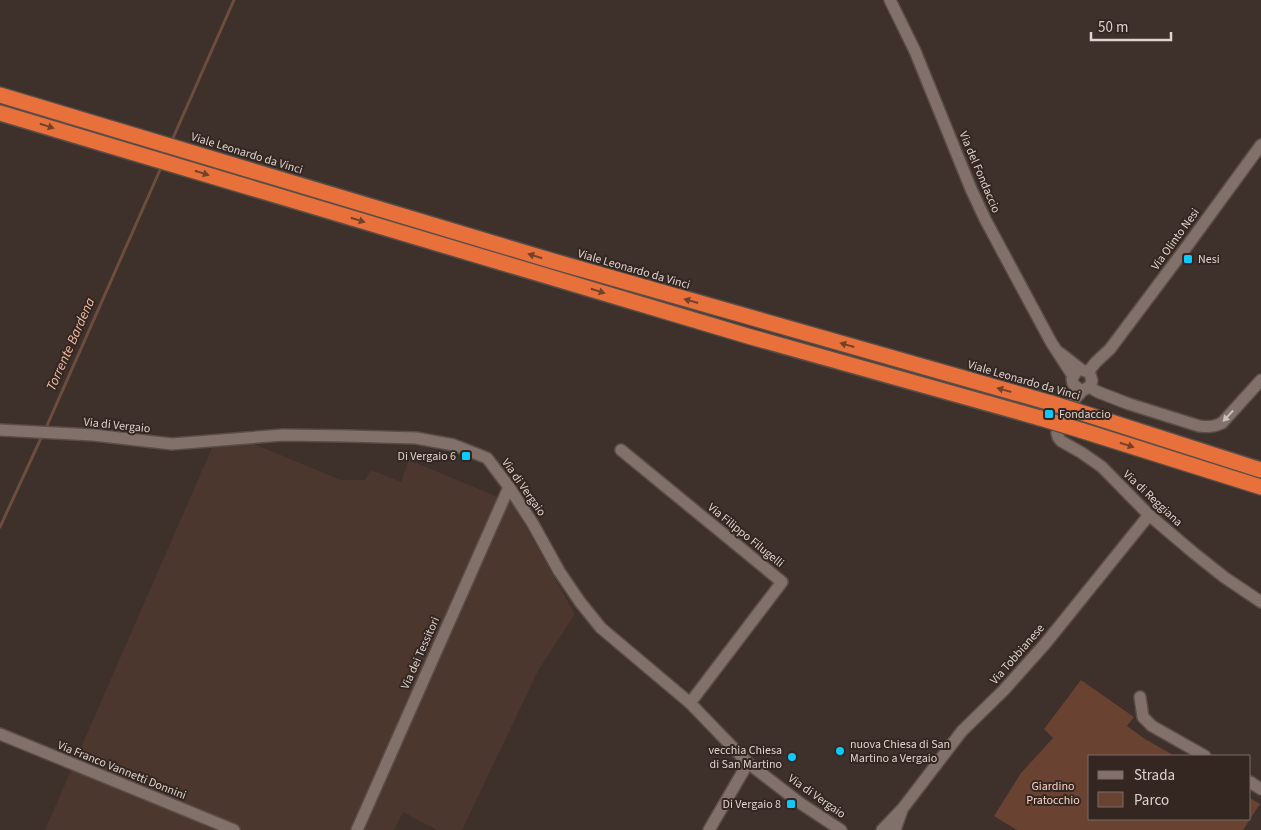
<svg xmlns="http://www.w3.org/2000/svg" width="1261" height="830" viewBox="0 0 1261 830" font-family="'Source Sans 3',sans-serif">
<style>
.built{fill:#4c372f}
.green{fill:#694232}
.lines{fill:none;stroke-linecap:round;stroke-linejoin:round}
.stream{stroke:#6d4d3f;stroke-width:3}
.minor-casing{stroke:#594d48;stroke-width:14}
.highway-casing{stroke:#594d48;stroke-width:18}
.minor{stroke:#81716a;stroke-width:11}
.highway{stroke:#e8703b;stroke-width:15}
.highway-bridge-casing{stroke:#594d48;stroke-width:18;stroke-linecap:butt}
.highway-bridge{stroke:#e8703b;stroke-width:15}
.oneway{fill:#73402a}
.oneway2{fill:#cbc0bc}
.poi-dot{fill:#0ccafa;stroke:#342621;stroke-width:2}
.labels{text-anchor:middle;stroke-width:4;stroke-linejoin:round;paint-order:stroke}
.street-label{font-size:12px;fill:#ddd4d0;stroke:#342621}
.poi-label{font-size:12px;fill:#ddd4d0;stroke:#342621;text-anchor:start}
.park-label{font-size:12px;fill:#fad3c4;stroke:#342621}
.water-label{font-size:14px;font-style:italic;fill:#f7bea7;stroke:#342621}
</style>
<rect width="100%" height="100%" fill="#3e302a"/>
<path class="built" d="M218,434L254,444L341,480H365L371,470L401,482L409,460L512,503L575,614L539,669L462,830H437L403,812L394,830H45Z"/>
<path class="green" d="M1081,680L1134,717L1127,726L1145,739L1175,756H1090V819H1250V798L1260,804L1243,830H1017L994,816L1021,773L1053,738L1044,729Z"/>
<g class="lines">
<g class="stream">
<path d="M173,138L234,0"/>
<path d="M45,430L160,170"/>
<path d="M0,527L42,436"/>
</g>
<defs>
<g id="minor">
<path d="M890,0L915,51L971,189L985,219L1051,342L1073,376"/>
<path d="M1060,353L1082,370L1088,372L1090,374L1092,381C1090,387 1086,390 1080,390L1073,384L1072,379L1076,372"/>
<path d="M1088,372L1096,362L1110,349L1185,249L1261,145"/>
<path d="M1089,387L1098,392L1129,404L1199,426C1208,427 1214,427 1222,423L1261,380"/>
<path d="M1083,390L1072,402L1060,426L1057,433L1058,437L1061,441L1082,453L1102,467L1149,515L1195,554L1224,577L1261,602"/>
<path d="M0,430L93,435L172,444L283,435L348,436L416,438L454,445L487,458L509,487L533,524L559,571L580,602L601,628L690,703L748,763L800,803L841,830"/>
<path d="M621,450L782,582L690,703"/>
<path d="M1140,697L1143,717L1152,726L1205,756"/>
<path d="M0,734L234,830"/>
<path d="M1250,782L1261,789"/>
<path d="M357,830L509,487"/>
<path d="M709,830L748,763"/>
<path d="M882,830L903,808L962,731L1004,690L1045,644L1149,515"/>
<path d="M895,830L902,810"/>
</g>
<g id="highway">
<path d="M0,95L553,261L1051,403"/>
<path d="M0,113L751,337L1040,418"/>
<path d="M1086,414L1261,470"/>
<path d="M1080,430L1261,487"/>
</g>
</defs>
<use href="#minor" class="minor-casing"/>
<use href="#highway" class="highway-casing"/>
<use href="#minor" class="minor"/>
<use href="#highway" class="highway"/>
<defs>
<g id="highway-bridge">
<path d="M1051,403L1086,414"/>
<path d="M1040,418L1080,430"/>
</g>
</defs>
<use href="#highway-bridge" class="highway-bridge-casing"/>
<use href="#highway-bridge" class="highway-bridge"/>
</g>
<defs><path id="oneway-solid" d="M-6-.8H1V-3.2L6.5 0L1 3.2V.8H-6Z" transform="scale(1.25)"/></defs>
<g class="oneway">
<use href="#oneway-solid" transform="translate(47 126) rotate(17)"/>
<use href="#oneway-solid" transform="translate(202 173) rotate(17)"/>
<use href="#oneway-solid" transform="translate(358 220) rotate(17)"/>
<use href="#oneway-solid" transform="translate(535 256) rotate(-163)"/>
<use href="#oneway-solid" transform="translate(598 291) rotate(17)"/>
<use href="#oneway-solid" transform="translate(691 301) rotate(-164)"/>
<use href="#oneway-solid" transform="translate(847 345) rotate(-164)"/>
<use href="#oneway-solid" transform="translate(1004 390) rotate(-164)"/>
<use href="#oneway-solid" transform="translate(1127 445) rotate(17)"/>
</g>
<use class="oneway2" href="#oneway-solid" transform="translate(1228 416) rotate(133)"/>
<g class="poi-dot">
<rect x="1183" y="254" width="10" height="10" rx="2.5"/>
<rect x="1044" y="409" width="10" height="10" rx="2.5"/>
<rect x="461" y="451" width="10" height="10" rx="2.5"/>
<circle cx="840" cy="751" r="5"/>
<circle cx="792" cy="757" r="5"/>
<rect x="786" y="799" width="10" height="10" rx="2.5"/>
</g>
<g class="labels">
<g class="street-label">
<text transform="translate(247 153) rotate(17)" y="4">Viale Leonardo da Vinci</text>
<text transform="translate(980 172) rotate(67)" y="4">Via del Fondaccio</text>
<text transform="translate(1175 239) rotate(-54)" y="4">Via Olinto Nesi</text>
<text transform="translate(634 269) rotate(16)" y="4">Viale Leonardo da Vinci</text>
<text transform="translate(1024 380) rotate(16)" y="4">Viale Leonardo da Vinci</text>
<text transform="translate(117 425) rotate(6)" y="4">Via di Vergaio</text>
<text transform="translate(524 487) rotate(55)" y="4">Via di Vergaio</text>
<text transform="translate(1153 498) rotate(43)" y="4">Via di Reggiana</text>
<text transform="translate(746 535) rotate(39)" y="4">Via Filippo Filugelli</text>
<text transform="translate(420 653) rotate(-66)" y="4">Via dei Tessitori</text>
<text transform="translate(1017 654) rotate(-49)" y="4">Via Tobbianese</text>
<text transform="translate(122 770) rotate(22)" y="4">Via Franco Vannetti Donnini</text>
<text transform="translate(817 796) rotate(35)" y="4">Via di Vergaio</text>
</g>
<g class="poi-label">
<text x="1198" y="263">Nesi</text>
<text x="1059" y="418">Fondaccio</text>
<text x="456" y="460" text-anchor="end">Di Vergaio 6</text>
<text x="850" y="748">nuova Chiesa di San<tspan x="850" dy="14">Martino a Vergaio</tspan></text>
<text x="782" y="754" text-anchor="end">vecchia Chiesa<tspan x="782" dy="14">di San Martino</tspan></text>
<text x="781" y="808" text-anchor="end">Di Vergaio 8</text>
</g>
<g class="park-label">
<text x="1053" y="790">Giardino<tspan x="1053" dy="14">Pratocchio</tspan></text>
</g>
<g class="water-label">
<text transform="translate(70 344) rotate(-66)" y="5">Torrente Bardena</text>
</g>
</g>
<rect x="1088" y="755" width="162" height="65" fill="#342621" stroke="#786c67"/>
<rect x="1098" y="771" width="25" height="8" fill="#81716a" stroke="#786c67"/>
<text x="1134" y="780" font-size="15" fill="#ddd4d0">Strada</text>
<rect x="1098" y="792" width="25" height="15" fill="#694232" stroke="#786c67"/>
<text x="1134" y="805" font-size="15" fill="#ddd4d0">Parco</text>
<path d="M1091 32v8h80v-8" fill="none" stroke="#ddd4d0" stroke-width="2.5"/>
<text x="1098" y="32" font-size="15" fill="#ddd4d0" stroke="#342621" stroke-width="4" paint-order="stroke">50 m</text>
</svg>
